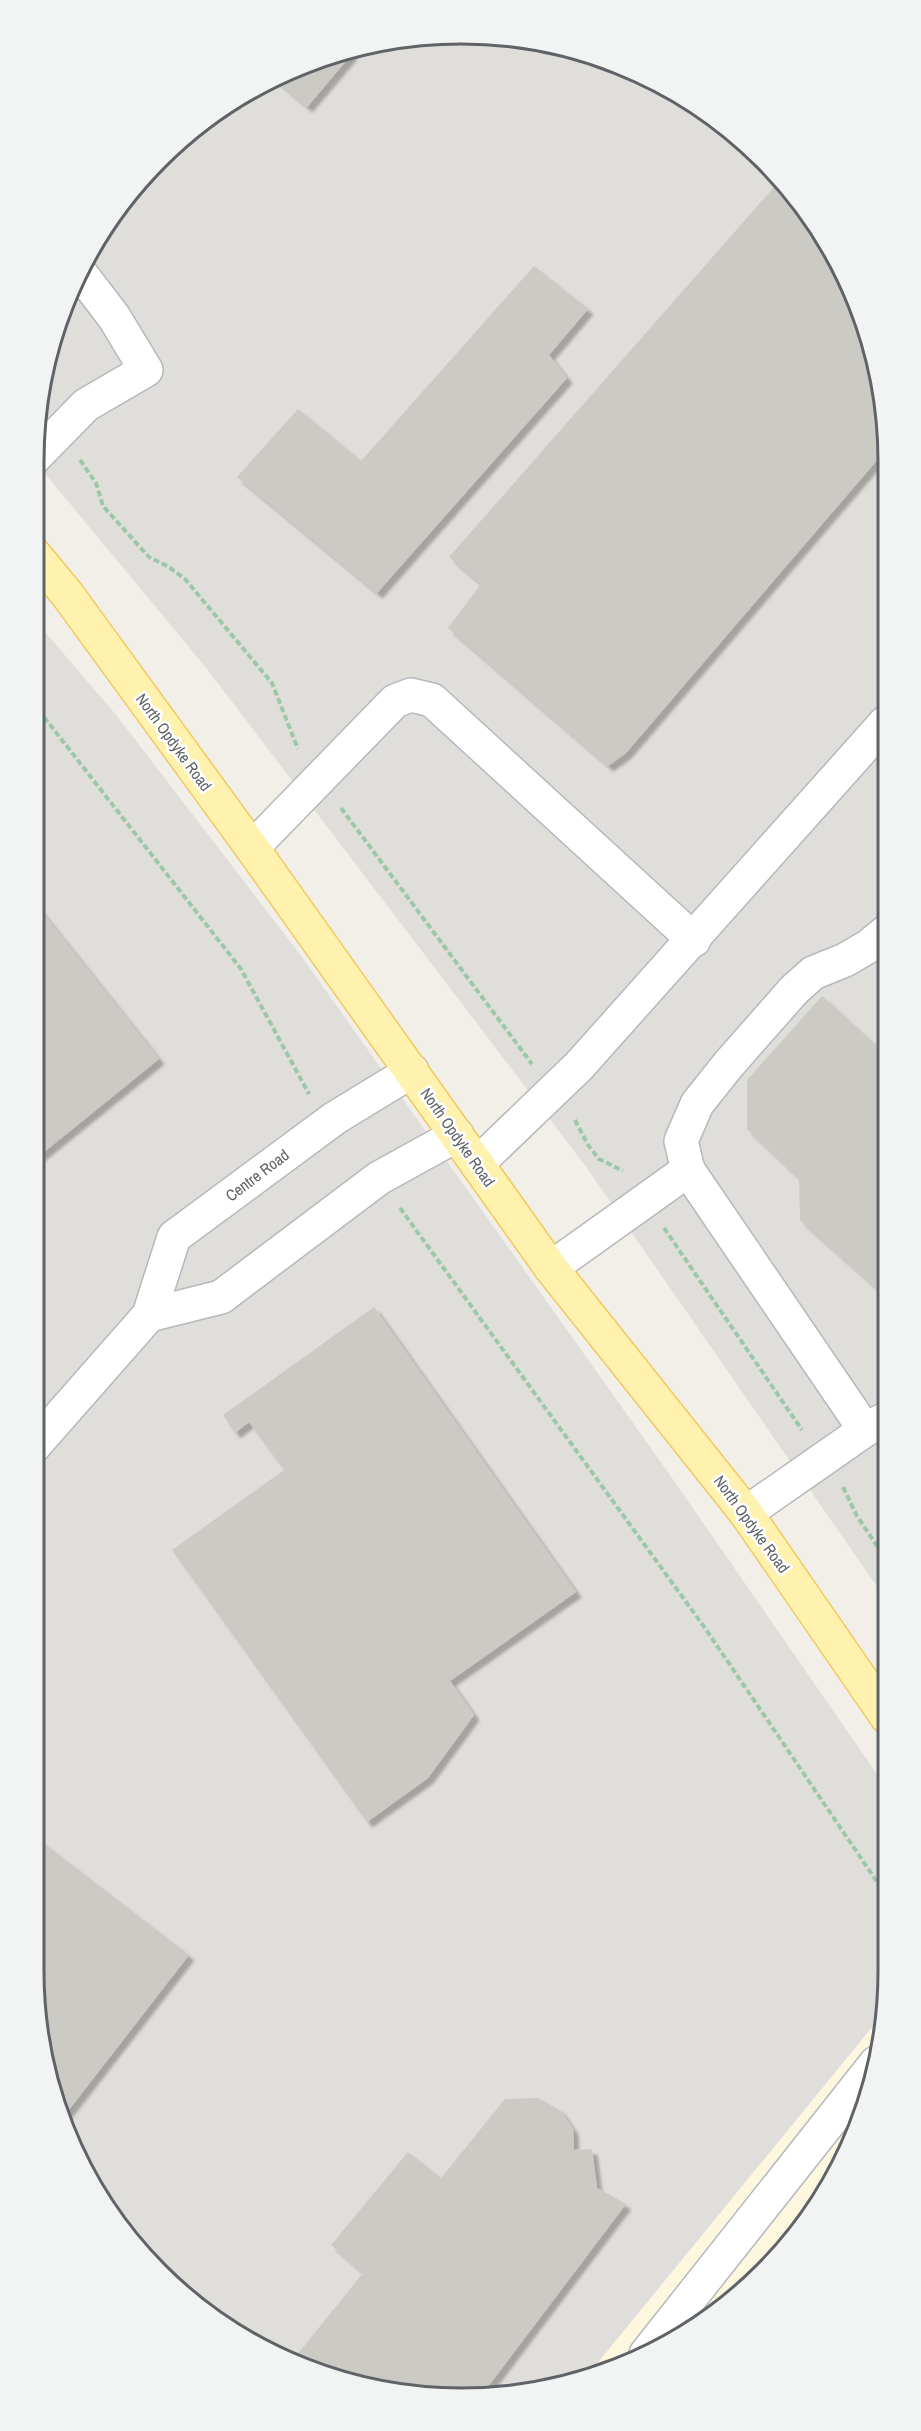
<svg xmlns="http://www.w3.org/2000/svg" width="921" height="2431" viewBox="0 0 921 2431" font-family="'Archivo Narrow',sans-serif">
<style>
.commercial{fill:#fef7e0}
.industrial{fill:#e0deda}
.building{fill:#cccac5;filter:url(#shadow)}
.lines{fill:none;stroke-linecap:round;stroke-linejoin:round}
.minor-casing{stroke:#b5b8bc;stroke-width:36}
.major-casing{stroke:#f2c960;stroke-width:36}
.path{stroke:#9cc7a9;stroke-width:4;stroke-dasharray:6 3;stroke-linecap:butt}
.minor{stroke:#fff;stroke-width:33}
.major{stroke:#fff2af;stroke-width:33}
.labels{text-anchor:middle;stroke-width:5;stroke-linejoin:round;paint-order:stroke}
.street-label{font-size:16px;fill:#5f6368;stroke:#fff}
.rim{fill:none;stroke:#5f6368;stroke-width:3}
</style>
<defs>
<filter id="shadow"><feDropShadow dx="5.5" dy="5.5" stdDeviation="1.5" flood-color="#0004"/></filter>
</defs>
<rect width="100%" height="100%" fill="#f1efe8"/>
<path class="commercial" d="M882,2015L873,2081L844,2160L800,2230L698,2326L624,2365L586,2377Z"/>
<g class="industrial">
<path d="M489,34L571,48L698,105L782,179L855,297L884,404L887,1601L584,1164L207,669L33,459L48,350L77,271L122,200L179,139L247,90L323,56L405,37Z"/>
<path d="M33,618L117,716L299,953L670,1475L888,1790V1970L882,2015L586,2377L544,2390L404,2394L323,2375L247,2341L139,2252L90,2184L56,2108L33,1970Z"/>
</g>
<g class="building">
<path d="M347,50L352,54L307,107L273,78L323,56Z"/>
<path d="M782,178L855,297L884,404V452L626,753L608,766L448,628L481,584L449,557Z"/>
<path d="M534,266L588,309L549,355L567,378L377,593L237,477L298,409L361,461Z"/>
<path d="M33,901L159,1059L33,1161Z"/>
<path d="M822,996L886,1055V1291L881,1292L800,1220L799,1178L747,1129V1080Z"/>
<path d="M374,1307L576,1592L450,1681L474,1715L428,1778L367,1822L172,1550L284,1470L249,1422L235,1433L223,1415Z"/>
<path d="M33,1835L189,1955L61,2120L56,2108L33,1970Z"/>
<path d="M538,2098L560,2110L573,2129L574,2150L592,2149L597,2188L626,2204L484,2392L404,2394L323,2375L292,2361L363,2273L331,2245L408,2152L441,2178L505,2099Z"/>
</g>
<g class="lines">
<defs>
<g id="minor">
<path d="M33,459L86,405L146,370L114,317L78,270"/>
<path d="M252,848L395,701L411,695L432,700L694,940"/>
<path d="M477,1164L579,1066L885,723"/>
<path d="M688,1170L865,1430"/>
<path d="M551,1268L688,1170L681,1141L697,1104L728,1065L794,990L813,973L845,960L869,946L886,932"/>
<path d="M149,1315L221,1297L379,1178L457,1135"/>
<path d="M33,1447L149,1315L174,1237L335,1118L412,1071"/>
<path d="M746,1513L865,1430L887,1418"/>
<path d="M646,2354L876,2063"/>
</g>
<path id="major" d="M33,553L67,594L252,848L551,1268L746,1513L887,1717"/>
</defs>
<use href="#minor" class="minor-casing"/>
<use href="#major" class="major-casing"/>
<g class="path">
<path d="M80,460L96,483L103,506L149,557L169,567L185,579L272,683L298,749"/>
<path d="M33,703L241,969L309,1094"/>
<path d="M341,808L532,1064"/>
<path d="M575,1120L588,1145L599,1159L623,1171"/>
<path d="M400,1208L705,1628L888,1898"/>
<path d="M664,1228L802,1430"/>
<path d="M843,1487L857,1516L887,1561"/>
</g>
<use href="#minor" class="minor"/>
<use href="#major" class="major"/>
</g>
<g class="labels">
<g class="street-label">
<text transform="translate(174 742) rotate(54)" y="6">North Opdyke Road</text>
<text transform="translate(458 1137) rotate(55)" y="6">North Opdyke Road</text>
<text transform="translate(257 1175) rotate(-37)" y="6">Centre Road</text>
<text transform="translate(752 1524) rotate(54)" y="6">North Opdyke Road</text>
</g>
</g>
<path d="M0 0H921V2431H0ZM461 44H461A417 417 0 0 1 878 461V1971A417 417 0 0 1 461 2388H461A417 417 0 0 1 44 1971V461A417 417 0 0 1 461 44Z" fill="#f2f3f3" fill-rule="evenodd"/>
<path class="rim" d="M461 44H461A417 417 0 0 1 878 461V1971A417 417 0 0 1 461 2388H461A417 417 0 0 1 44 1971V461A417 417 0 0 1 461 44Z"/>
</svg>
